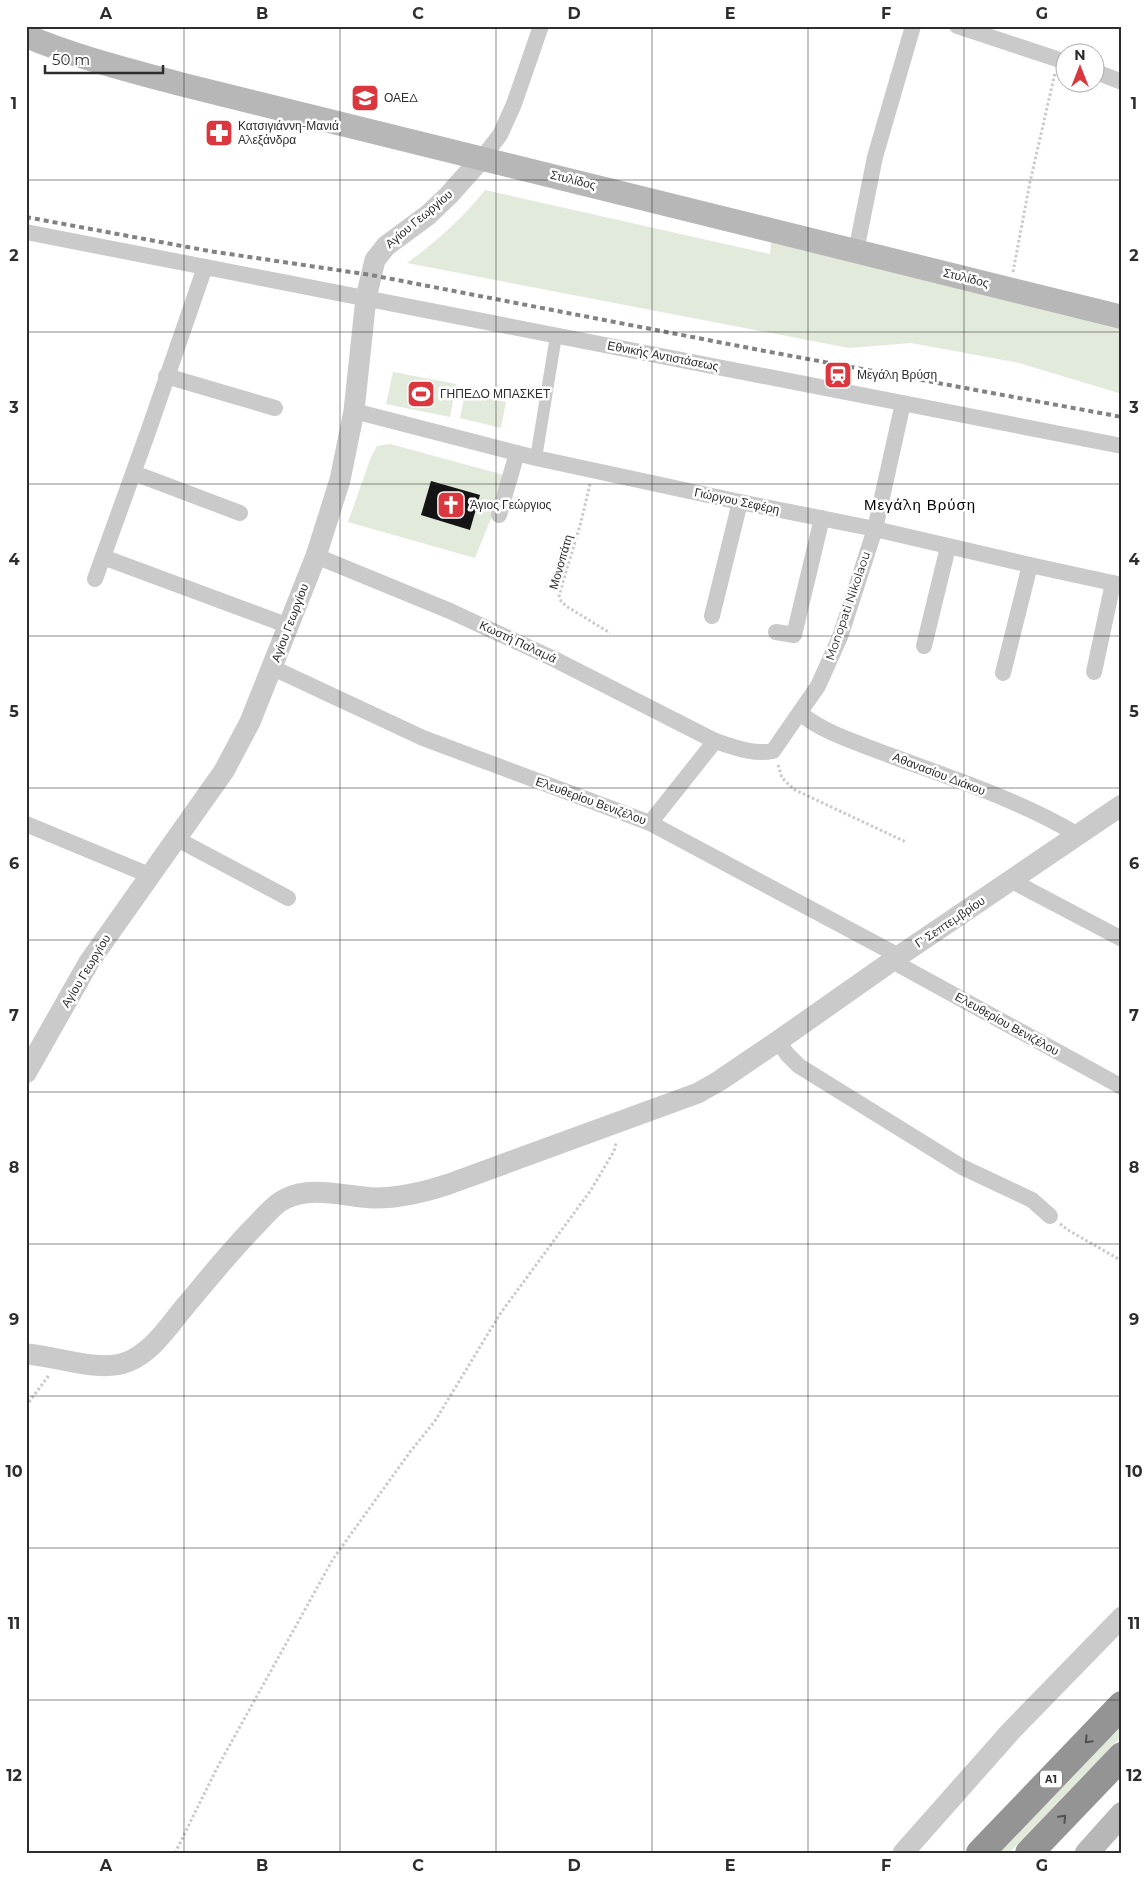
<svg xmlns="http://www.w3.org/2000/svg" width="1148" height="1879" viewBox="0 0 1148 1879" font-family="Montserrat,sans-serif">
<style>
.green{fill:#e2eadb}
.building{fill:#141414}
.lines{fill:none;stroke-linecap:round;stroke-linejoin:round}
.path{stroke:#cacaca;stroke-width:3;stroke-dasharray:2.5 2.5;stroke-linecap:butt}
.pedestrian{stroke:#cacaca;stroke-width:12}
.minor{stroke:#cacaca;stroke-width:16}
.tertiary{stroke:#cacaca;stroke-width:21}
.secondary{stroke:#b7b7b7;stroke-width:24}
.motorway{stroke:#949494;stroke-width:28}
.rail{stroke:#828282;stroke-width:4;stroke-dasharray:5 4;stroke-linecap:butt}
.oneway{stroke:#515151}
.grid{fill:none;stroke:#2d2d2d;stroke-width:1;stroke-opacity:0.55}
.labels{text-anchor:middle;stroke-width:5;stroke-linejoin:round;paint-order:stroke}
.shield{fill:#fff;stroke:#6c6c6c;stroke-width:1}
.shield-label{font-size:11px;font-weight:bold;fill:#2d2d2d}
.poi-label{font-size:12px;fill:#2d2d2d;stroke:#fff;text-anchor:start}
.street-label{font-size:12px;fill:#2d2d2d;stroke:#fff}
.quarter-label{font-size:15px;letter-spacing:1px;fill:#000;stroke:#fff}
.neatline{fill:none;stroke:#2d2d2d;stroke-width:2}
.grid-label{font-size:16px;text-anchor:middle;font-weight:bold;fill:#2d2d2d}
</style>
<rect width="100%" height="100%" fill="#fff"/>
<g class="green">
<path d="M485,190L770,254L771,242L1122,321V394L1019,363L911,343L849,348L407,263C436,242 463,218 485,190Z"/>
<path d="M393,372L456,384L450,417L386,404Z"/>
<path d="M465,393L506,402L501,428L460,418Z"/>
<path d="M390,444L508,476L475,558L348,522L371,457L377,446Z"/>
<path d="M1122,1725V1736L1009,1853H998Z"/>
</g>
<path class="building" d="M431,481L480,495L470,530L421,515Z"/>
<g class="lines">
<g class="path">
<path d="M1013,272L1030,182L1055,73"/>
<path d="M590,484L581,522L559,595L561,601L566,606L610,633"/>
<path d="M778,765L782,778L795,790L906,842"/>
<path d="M1060,1224L1068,1230L1122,1261"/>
<path d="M26,1406L50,1374"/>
<path d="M175,1853L217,1768L333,1559L410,1452L435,1421L500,1314L591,1190L614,1151L616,1143"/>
</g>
<path class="pedestrian" d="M536,458L556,336"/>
<g class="minor">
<path d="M957,26L1066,62"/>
<path d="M1096,72L1122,82"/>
<path d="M482,158L500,135L514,104L541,26"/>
<path d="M26,232L1122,446"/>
<path d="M856,251L875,157L913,26"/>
<path d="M166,376L275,408"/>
<path d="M354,411L536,458L740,502L875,529L1030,565L1122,585"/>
<path d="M134,473L240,513"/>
<path d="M499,515L517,453"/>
<path d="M316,556L450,611L554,659L715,741"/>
<path d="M103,557L289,626"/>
<path d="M95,579L148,432L205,267"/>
<path d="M712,616L740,502"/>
<path d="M776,632L794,635L822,518"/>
<path d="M924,646L948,547"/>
<path d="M273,668L423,738L650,823L899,956"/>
<path d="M1094,672L1113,583"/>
<path d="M1003,673L1030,565"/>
<path d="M800,713C825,734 859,743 889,755C953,779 1020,800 1078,835"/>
<path d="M650,823L715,741C734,747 753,755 773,751L818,686L840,637L875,529L903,403"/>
<path d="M26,824L149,875"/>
<path d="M177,839L288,898"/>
<path d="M1012,881L1122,939"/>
<path d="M892,961L1122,1087"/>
<path d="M778,1041L787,1054L799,1066L962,1167L1032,1200L1050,1216"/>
</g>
<g class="tertiary">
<path d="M26,1073L89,962L224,771L250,722L316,556L340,480L354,411L366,298L375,260L386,246L428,215L448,196L482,158"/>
<path d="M26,1354C57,1356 99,1373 127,1362C153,1352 170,1324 187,1304C210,1277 232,1249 257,1224C265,1216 274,1204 285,1199C312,1185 346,1197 375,1198C401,1198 425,1192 449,1184L698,1093L719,1081L778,1041L899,956L1122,805"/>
<path d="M903,1853L1011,1731L1122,1617"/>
</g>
<g class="secondary">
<path d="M26,36C76,57 128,70 180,84L1122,317"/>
<path d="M1087,1853L1122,1814"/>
</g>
<g class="motorway">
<path d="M980,1853L1122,1705"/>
<path d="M1029,1853L1122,1756"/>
</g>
<path class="rail" d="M26,217L209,251L371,275L770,352L1122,417"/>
</g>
<defs><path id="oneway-chevron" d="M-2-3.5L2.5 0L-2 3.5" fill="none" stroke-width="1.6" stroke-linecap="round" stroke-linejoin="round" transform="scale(1.25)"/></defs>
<g class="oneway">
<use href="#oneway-chevron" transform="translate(1088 1740) rotate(134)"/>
<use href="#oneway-chevron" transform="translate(1063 1818) rotate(-46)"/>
</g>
<path class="grid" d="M184,26V1853M340,26V1853M496,26V1853M652,26V1853M808,26V1853M964,26V1853M26,180H1122M26,332H1122M26,484H1122M26,636H1122M26,788H1122M26,940H1122M26,1092H1122M26,1244H1122M26,1396H1122M26,1548H1122M26,1700H1122"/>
<defs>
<symbol id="school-square" viewBox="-11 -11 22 22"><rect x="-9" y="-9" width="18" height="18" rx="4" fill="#da383e" stroke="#fff"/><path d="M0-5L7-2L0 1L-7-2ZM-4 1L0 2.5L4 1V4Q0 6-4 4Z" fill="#fff"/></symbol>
<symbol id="pharmacy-square" viewBox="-11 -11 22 22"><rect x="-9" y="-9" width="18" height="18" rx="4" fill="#da383e" stroke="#fff"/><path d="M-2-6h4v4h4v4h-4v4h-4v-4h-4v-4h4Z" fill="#fff"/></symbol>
<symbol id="station-square" viewBox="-11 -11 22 22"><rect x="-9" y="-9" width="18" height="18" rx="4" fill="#da383e" stroke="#fff"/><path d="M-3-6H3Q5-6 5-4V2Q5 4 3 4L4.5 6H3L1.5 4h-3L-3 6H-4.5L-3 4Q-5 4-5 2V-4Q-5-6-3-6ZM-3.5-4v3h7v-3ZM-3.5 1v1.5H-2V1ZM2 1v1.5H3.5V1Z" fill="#fff"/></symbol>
<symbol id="stadium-square" viewBox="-11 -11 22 22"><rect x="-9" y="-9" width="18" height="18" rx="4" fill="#da383e" stroke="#fff"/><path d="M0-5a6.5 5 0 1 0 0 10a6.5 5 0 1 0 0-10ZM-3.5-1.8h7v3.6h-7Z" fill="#fff"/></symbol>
<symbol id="church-square" viewBox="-11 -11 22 22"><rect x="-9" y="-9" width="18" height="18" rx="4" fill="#da383e" stroke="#fff"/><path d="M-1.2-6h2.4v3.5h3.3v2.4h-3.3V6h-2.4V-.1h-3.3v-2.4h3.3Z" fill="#fff"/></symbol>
</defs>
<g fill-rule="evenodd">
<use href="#school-square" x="349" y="82" width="32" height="32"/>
<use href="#pharmacy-square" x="203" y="117" width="32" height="32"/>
<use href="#station-square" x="822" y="359" width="32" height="32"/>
<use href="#stadium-square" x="405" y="378" width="32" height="32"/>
<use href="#church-square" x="435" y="489" width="32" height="32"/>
</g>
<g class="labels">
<rect class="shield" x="1040" y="1770.5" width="22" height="17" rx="4"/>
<g class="shield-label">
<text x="1051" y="1783">Α1</text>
</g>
<g class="poi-label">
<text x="384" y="102">ΟΑΕΔ</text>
<text x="238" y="130">Κατσιγιάννη-Μανιά<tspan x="238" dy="14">Αλεξάνδρα</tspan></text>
<text x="857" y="379">Μεγάλη Βρύση</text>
<text x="440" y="398">ΓΗΠΕΔΟ ΜΠΑΣΚΕΤ</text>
<text x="470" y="509">Άγιος Γεώργιος</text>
</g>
<g class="street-label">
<text transform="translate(573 180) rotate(14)" y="4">Στυλίδος</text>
<text transform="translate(419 219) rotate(-40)" y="4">Αγίου Γεωργίου</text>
<text transform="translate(966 278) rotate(14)" y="4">Στυλίδος</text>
<text transform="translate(663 356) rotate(11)" y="4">Εθνικής Αντιστάσεως</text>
<text transform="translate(737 501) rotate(12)" y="4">Γιώργου Σεφέρη</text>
<text transform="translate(561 562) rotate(-74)" y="4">Μονοπάτη</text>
<text transform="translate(848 606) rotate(-71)" y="4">Monopati Nikolaou</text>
<text transform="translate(290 623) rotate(-69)" y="4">Αγίου Γεωργίου</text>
<text transform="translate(518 642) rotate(25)" y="4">Κωστή Παλαμά</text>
<text transform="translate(939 774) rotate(21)" y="4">Αθανασίου Διάκου</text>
<text transform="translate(591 801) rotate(20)" y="4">Ελευθερίου Βενιζέλου</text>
<text transform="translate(950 922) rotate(-34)" y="4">Γ' Σεπτεμβρίου</text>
<text transform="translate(86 971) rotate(-59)" y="4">Αγίου Γεωργίου</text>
<text transform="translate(1007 1024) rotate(29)" y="4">Ελευθερίου Βενιζέλου</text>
</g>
<g class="quarter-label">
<text x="920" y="510">Μεγάλη Βρύση</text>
</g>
</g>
<rect width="1148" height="1879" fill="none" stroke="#ffffff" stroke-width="55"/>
<g transform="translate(1080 68)"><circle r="24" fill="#ffffff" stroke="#ababab"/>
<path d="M0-4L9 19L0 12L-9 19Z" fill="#da383e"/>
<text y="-8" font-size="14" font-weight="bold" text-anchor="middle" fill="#2d2d2d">N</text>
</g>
<path d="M45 65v8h118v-8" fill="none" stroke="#2d2d2d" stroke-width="2.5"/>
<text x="52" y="65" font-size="15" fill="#2d2d2d" stroke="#ffffff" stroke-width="4" paint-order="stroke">50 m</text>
<rect x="28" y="28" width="1092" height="1824" class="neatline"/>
<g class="grid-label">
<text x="106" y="19">A</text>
<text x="262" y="19">B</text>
<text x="418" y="19">C</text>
<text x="574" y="19">D</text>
<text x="730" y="19">E</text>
<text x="886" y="19">F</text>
<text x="1042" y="19">G</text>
<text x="14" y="109">1</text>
<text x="1134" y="109">1</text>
<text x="14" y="261">2</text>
<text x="1134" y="261">2</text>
<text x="14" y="413">3</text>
<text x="1134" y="413">3</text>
<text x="14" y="565">4</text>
<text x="1134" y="565">4</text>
<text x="14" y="717">5</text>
<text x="1134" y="717">5</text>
<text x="14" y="869">6</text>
<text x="1134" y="869">6</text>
<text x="14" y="1021">7</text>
<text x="1134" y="1021">7</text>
<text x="14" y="1173">8</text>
<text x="1134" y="1173">8</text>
<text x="14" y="1325">9</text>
<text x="1134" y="1325">9</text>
<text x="14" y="1477">10</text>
<text x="1134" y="1477">10</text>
<text x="14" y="1629">11</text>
<text x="1134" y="1629">11</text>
<text x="14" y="1781">12</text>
<text x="1134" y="1781">12</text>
<text x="106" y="1871">A</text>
<text x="262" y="1871">B</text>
<text x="418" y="1871">C</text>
<text x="574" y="1871">D</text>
<text x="730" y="1871">E</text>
<text x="886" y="1871">F</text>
<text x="1042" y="1871">G</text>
</g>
</svg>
